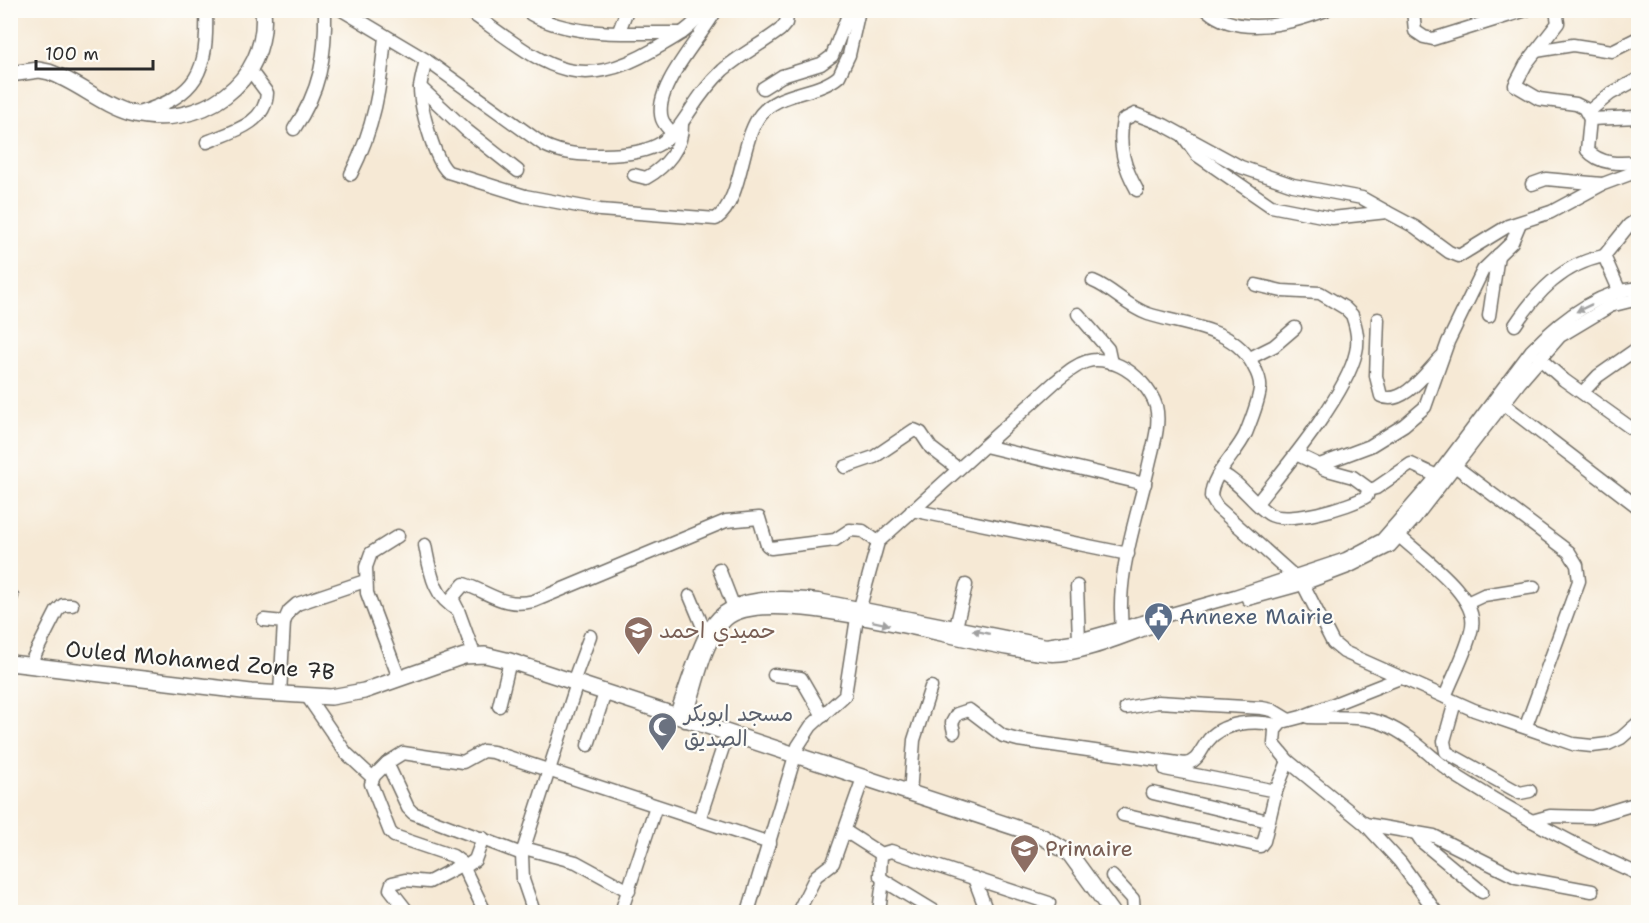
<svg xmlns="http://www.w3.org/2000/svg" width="1649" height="923" viewBox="0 0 1649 923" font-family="'Shantell Sans','Playpen Sans Arabic',sans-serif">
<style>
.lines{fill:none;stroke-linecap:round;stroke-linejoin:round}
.minor-casing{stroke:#726e66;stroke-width:15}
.major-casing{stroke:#726e66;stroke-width:18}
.minor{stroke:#fff;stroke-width:12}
.major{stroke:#fff;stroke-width:15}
.oneway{fill:#a0a0a0}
.labels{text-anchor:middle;stroke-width:4.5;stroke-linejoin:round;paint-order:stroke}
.service-label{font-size:22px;fill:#4e5e75;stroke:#fdfcf7;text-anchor:start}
.education-label{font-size:22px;fill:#785e54;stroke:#fdfcf7;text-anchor:start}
.street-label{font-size:22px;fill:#2b2b2b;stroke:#fdfcf7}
.worship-label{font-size:22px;fill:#5b616d;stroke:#fdfcf7;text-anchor:start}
</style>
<rect width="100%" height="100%" fill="#fdfcf7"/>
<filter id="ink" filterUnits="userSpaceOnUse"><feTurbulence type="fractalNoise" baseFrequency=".0167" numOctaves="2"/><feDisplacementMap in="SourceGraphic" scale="12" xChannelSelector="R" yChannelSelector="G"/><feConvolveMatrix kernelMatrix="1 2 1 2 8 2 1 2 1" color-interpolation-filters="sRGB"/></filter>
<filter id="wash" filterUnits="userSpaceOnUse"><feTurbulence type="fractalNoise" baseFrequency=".008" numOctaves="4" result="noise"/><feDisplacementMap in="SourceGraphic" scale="24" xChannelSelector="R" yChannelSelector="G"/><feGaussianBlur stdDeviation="1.35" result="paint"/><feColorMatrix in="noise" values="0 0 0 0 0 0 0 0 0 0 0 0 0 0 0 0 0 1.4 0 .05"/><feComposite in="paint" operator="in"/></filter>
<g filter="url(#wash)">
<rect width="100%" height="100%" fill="#f6e9d5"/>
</g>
<g filter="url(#ink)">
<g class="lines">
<defs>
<g id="minor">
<path d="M342,10L426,60L544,145C562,154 582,155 603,155C689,154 673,117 723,70C740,55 762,44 780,30L786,23L788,10"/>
<path d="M467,10C537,57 569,99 653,50C672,39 692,30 704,10"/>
<path d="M1207,10C1239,38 1290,24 1326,10"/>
<path d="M1413,10L1415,31L1424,37L1433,39L1526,10"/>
<path d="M1556,10L1558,23L1526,64L1515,85L1539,99L1576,104L1584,108L1590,119L1587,150C1600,165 1620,164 1638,162"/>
<path d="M531,14C574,39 634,32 682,33"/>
<path d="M619,31L627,10"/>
<path d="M1536,51L1573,45L1612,51L1638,38"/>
<path d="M426,60C424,69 421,79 420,88C420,106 434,160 448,172L525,196L600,210L716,219C742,200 740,146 758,118C776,90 816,96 839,76L849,55L859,10"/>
<path d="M420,87L466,130L518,171"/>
<path d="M763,88L782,76L821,64L832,56L850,10"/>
<path d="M1588,112L1610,94L1638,79"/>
<path d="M138,113C198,95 208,72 206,10"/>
<path d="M1590,119L1638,117"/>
<path d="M294,129C320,91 326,57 325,10"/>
<path d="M673,134C669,129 664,125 662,119C652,88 702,37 716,10"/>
<path d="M1184,137L1197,155L1271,206L1332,218L1387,212L1415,227L1449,252L1459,256L1508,226L1551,212L1603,184L1630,174L1638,165"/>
<path d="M207,142C231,132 266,124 267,93L250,70"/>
<path d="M351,174C374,129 381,86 385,36"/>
<path d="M634,175L646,178C666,167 683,147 682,124"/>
<path d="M1532,184L1546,179L1602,184"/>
<path d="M1137,190C1124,167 1118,146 1123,120L1135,114L1164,125L1241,167L1293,185L1362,198L1387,212"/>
<path d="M1093,281C1113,289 1127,307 1148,314C1186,326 1235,327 1254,367C1258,374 1261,381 1260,389C1258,404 1251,420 1246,433C1237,454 1211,474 1211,497L1217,507L1303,584L1333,643L1344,652L1474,710L1573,744L1592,746L1608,744L1621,738L1638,723"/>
<path d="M1256,285L1282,291L1320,293L1345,308L1352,315C1356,326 1359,340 1356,352C1347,394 1285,468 1257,503"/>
<path d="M1620,292L1604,256L1629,225L1638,219"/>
<path d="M1078,314L1108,349L1111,363"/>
<path d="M1489,316L1498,255"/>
<path d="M1378,319L1376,376L1381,396C1403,407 1427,371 1441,357"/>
<path d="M1515,325C1537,292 1563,264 1604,256"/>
<path d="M1250,358L1274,346L1295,328"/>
<path d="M1539,358L1564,380L1638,433"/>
<path d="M1583,392L1598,376L1638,348"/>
<path d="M1497,399L1638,507"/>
<path d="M985,446L1145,484"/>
<path d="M1296,454L1321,466"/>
<path d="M1451,463L1569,552L1577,565L1579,581L1526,726"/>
<path d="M845,467L874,457L914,430L921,433L931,448L957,468"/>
<path d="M1221,473C1241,483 1251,502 1269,514C1286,525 1350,507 1367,496L1368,488L1353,477L1324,469L1322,464L1370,446L1404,425L1425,407L1448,342L1483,270L1512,242L1520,223"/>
<path d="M1368,490L1376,488L1411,464L1437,476"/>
<path d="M912,510L1128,554"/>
<path d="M1396,533C1417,554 1478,594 1472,627C1468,649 1453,676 1445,697"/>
<path d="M398,536L371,553L366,567L367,593L399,678"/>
<path d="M425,545C430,570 433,598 458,610L474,654"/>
<path d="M719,569L733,605"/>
<path d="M1077,586L1079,640"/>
<path d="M690,596L703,627L707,630"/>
<path d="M10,599L12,596"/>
<path d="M1248,599L1303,584L1348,567L1390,546L1414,519L1520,382L1560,336L1610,306L1638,299"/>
<path d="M1467,603L1484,595L1534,587"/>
<path d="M458,610L452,598L464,584C491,593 503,608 534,601L726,521L759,518L767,545L771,548L835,540L850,530L863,531L878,542"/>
<path d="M264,620L284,622L280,694"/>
<path d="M284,622L289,611L297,604L365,581"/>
<path d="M956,627L966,585"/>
<path d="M29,666L57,611L63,605H72"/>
<path d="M774,675L801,678L823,716"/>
<path d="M1400,678L1301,717L1282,722L1275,730L1274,744L1288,761L1365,824L1400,862L1436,912"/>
<path d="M573,682L590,636"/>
<path d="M307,696L346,753L373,778"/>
<path d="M1455,702L1444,741L1446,752L1520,793L1530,791"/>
<path d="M499,706L510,661"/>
<path d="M1126,708L1158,702L1262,708L1272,710L1287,719"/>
<path d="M675,717C710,624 702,589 818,600L1046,645L1079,640L1235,596L1346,559L1382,540L1430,485L1531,351C1559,322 1596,292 1638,288"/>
<path d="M1308,717C1333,718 1361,715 1384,724C1413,736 1433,760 1458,777C1516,814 1576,846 1638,874"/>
<path d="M685,721C696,692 703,641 726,620C770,580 987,653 1053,655C1082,655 1125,636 1153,626"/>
<path d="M954,732L952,723L957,714L969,710L1003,736L1018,740L1185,764C1198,762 1200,751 1207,742C1222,721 1256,720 1277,725"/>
<path d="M588,745L605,693"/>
<path d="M387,763L374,776L371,784L390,832L394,836L453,856L461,862L485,912"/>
<path d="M1165,769L1276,791L1288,761"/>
<path d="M1153,793L1268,821"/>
<path d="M910,794L914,740L931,687"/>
<path d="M1123,815L1260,846L1264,841L1276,791"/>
<path d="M699,820L727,735"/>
<path d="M1532,821L1550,816L1592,817L1638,803"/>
<path d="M1365,824L1434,836L1516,877L1592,891"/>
<path d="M845,831L881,854L880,876L883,880L934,911"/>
<path d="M1416,833L1422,842L1482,892"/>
<path d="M524,848L576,862L629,891"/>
<path d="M522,854L413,813L408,808L387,763L403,753L463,762L483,751L493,752L770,843"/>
<path d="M881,854L891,851L1049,903"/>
<path d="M465,867L475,860L483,838"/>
<path d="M1112,876L1133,899L1134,912"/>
<path d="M974,878L987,912"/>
<path d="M408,912L390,889L392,883L405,880L429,882L463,864"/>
<path d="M534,912L523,880L522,854L577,683"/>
<path d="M621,912L656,806"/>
<path d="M748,912L798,746L811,726L845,695L857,618L878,542L1055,382C1078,364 1090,352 1120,366C1135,373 1151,390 1156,406C1161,426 1152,449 1148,469C1136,522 1114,579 1123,635"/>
<path d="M798,912L816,876L833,863L863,778"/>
<path d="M879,912L883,880"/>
</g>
<g id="major">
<path d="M10,74L39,70L49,72C78,82 102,105 131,113C199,131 270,83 263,10"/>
<path d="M10,663L251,692L331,697L364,691L464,656L485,655L510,661L1041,836L1069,853L1112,912"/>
</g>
</defs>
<use href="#minor" class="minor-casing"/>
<use href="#major" class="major-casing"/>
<use href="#minor" class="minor"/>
<use href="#major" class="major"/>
</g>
<defs><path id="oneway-solid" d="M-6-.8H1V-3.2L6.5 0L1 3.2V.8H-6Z" transform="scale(1.5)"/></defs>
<g class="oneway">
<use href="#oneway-solid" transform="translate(1584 308) rotate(154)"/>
<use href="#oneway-solid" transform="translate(881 623) rotate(12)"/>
<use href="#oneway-solid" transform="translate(981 632) rotate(-168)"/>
</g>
</g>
<defs>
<symbol id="civic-pin" viewBox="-11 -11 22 30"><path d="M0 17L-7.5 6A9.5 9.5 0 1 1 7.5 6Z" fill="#5c6f8a" stroke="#fdfcf7"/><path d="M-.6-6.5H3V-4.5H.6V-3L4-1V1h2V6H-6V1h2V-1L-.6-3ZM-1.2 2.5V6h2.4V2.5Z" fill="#fff"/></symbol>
<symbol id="school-pin" viewBox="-11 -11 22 30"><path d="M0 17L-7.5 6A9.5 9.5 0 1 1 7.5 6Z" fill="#8d6e63" stroke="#fdfcf7"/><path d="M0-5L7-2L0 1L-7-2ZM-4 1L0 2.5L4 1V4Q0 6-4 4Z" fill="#fff"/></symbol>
<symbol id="mosque-pin" viewBox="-11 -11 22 30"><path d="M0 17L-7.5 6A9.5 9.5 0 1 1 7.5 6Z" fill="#6b7280" stroke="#fdfcf7"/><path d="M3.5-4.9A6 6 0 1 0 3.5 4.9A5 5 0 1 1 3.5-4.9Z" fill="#fff"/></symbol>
</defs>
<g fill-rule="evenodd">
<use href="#civic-pin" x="1142" y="600" width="33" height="45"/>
<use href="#school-pin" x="622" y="614" width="33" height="45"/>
<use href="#mosque-pin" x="646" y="710" width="33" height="45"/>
<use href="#school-pin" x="1008" y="832" width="33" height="45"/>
</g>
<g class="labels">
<g class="service-label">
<text x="1179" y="624">Annexe Mairie</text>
</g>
<g class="education-label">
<text x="659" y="638">حميدي احمد</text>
<text x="1045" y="856">Primaire</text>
</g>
<g class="street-label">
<text transform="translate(200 660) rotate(5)" y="8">Ouled Mohamed Zone 7B</text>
</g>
<g class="worship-label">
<text x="684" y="721">مسجد ابوبكر<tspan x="684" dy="25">الصديق</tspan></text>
</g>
</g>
<rect width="1649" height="923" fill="none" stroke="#fdfcf7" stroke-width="36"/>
<path d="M36 60v9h117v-9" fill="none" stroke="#2b2b2b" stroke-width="3"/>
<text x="45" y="60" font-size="18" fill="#2b2b2b" stroke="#fdfcf7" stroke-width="4.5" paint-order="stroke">100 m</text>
</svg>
